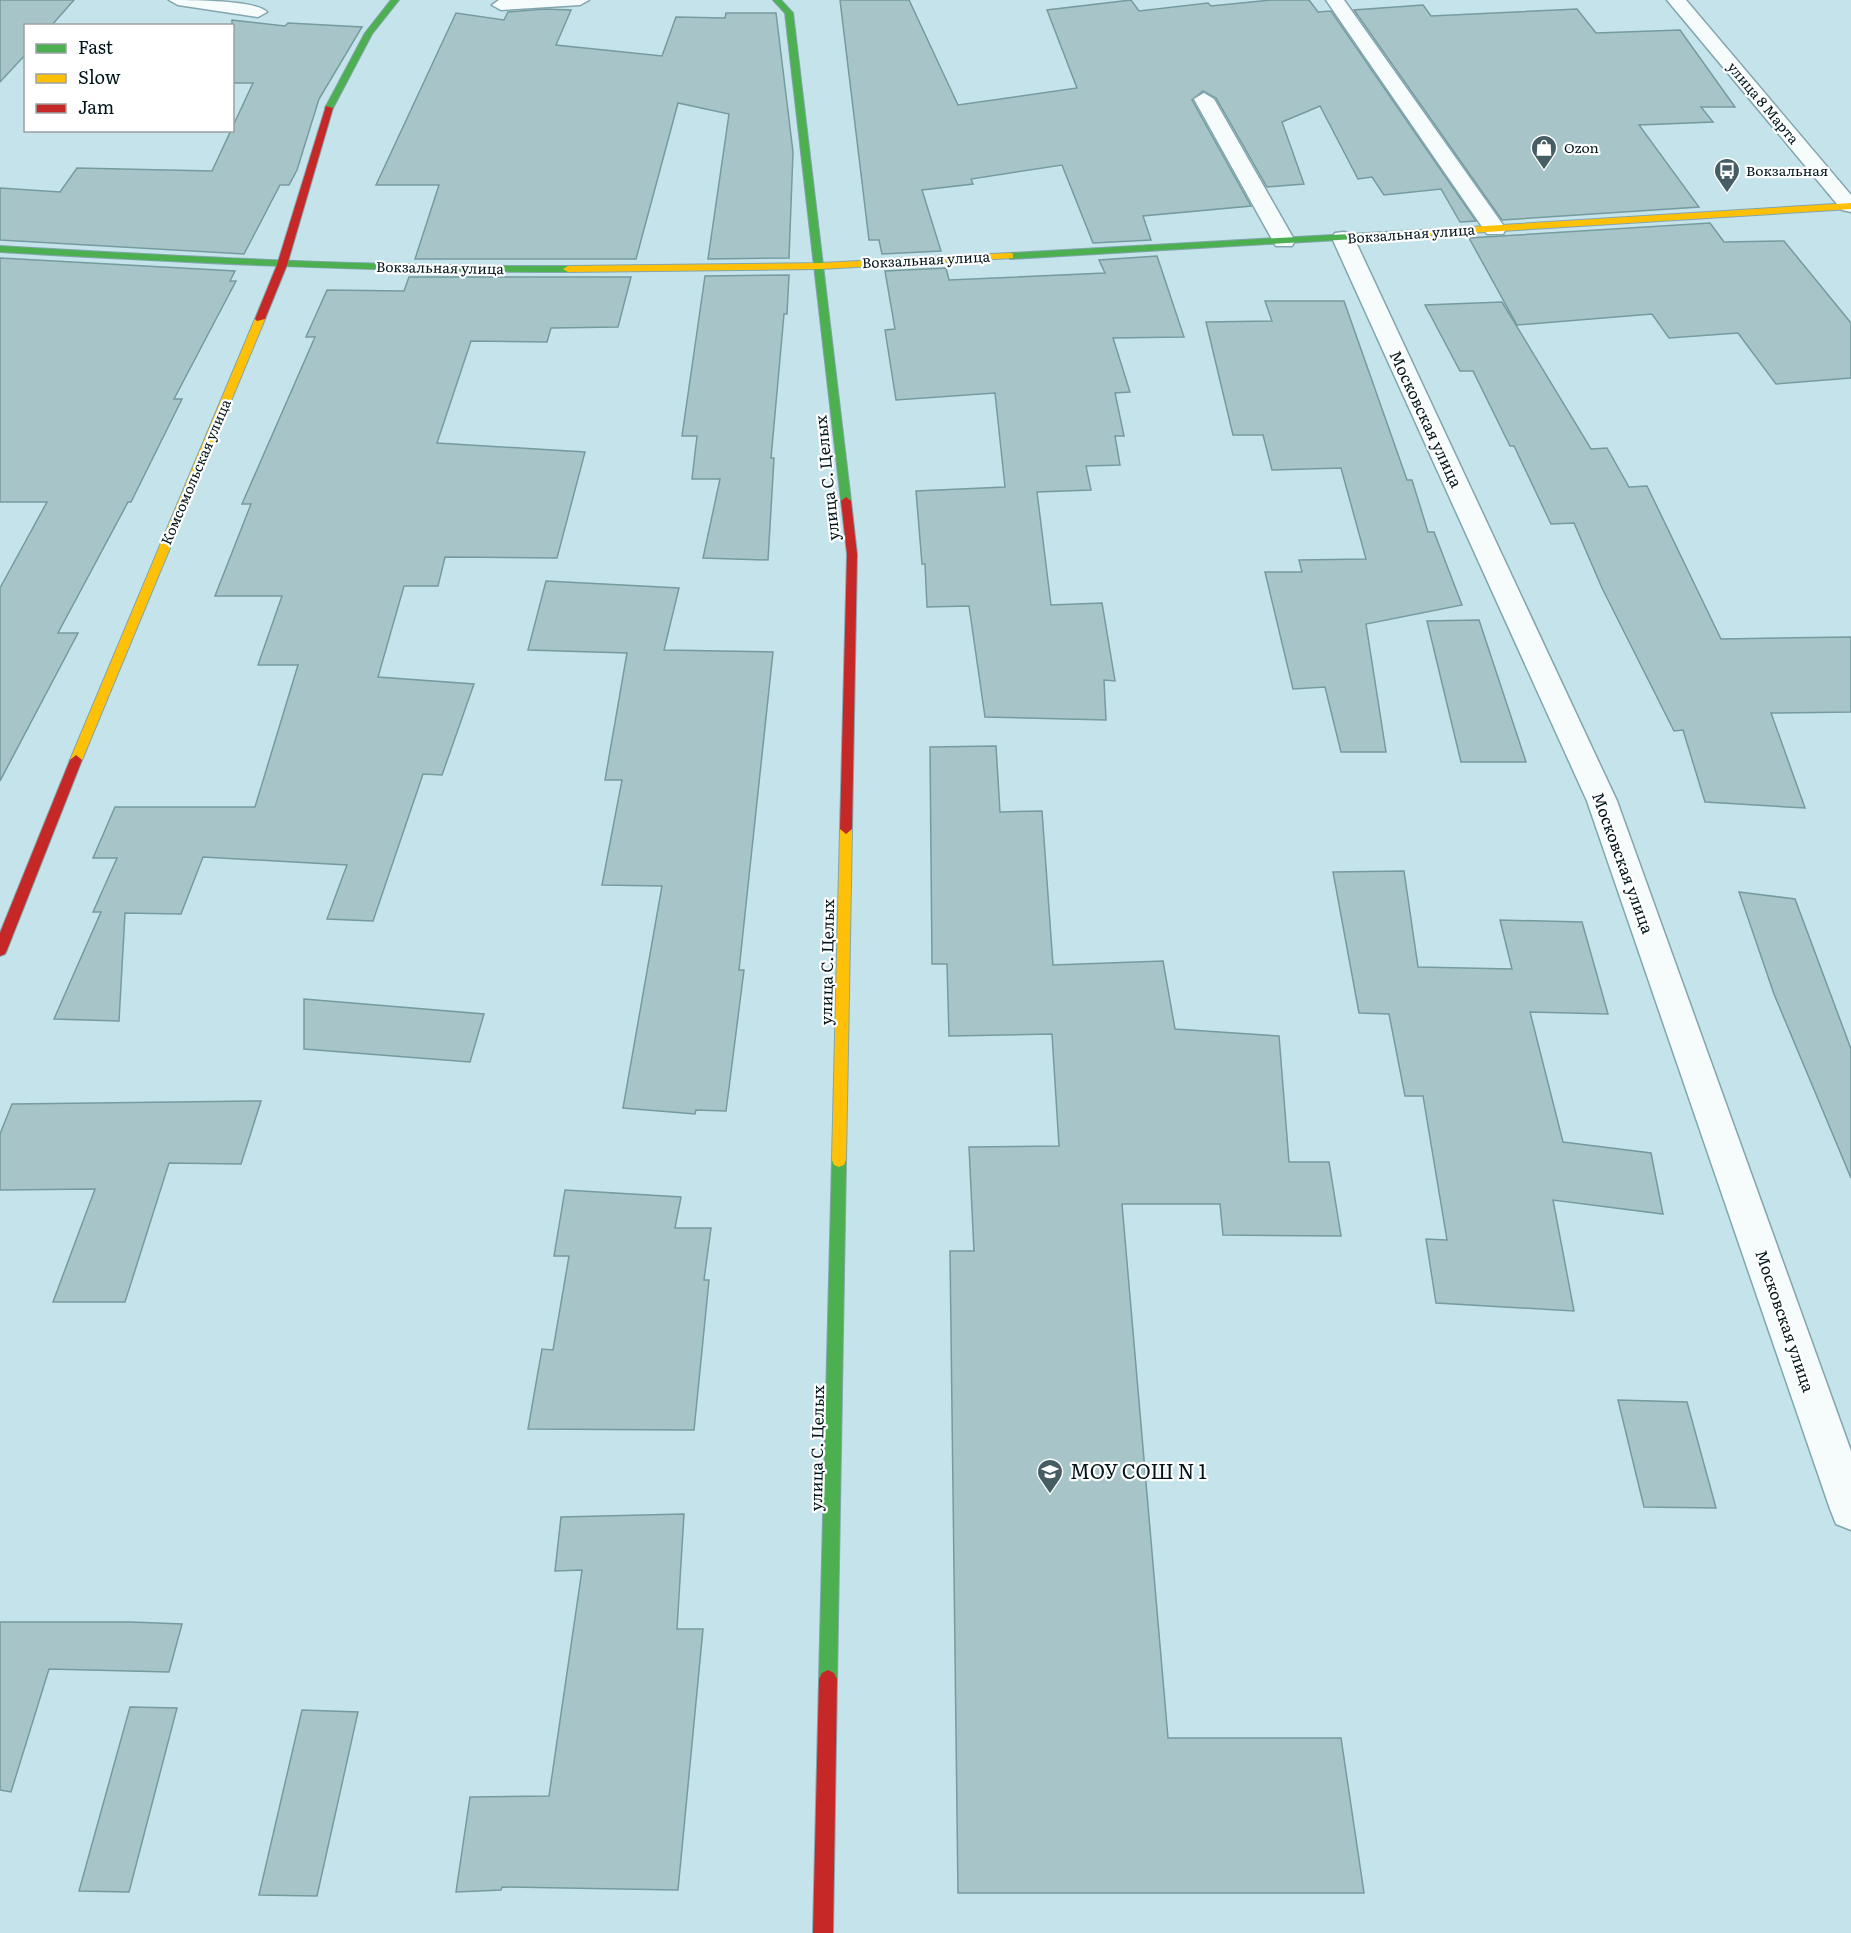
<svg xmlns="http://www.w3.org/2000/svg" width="1851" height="1933" viewBox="0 0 1851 1933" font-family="Literata,serif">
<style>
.building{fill:#a7c5c9;stroke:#759b9f;stroke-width:1.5}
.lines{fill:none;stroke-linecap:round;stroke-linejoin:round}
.lane-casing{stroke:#83a5ad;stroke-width:3}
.street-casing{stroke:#83a5ad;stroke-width:3}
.fast-casing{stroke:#83a5ad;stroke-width:2}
.slow-casing{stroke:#83a5ad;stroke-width:2}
.jam-casing{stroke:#83a5ad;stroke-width:2}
.lane{fill:#f6fbfc;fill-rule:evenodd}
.street{fill:#f6fbfc;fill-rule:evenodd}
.fast{fill:#4caf50;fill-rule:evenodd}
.slow{fill:#ffc107;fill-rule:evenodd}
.jam{fill:#c62828;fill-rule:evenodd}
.labels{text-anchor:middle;stroke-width:4.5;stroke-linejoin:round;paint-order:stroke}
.far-street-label{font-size:14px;fill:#02151a;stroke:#fff}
.far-poi-label{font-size:14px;fill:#02151a;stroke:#fff;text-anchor:start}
.street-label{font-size:16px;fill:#02151a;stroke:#fff}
.near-poi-label{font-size:20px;fill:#02151a;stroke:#fff;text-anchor:start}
</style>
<rect width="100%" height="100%" fill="#c5e3eb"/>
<g class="building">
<path d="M0,0H74L51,26H26V54L0,82Z"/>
<path d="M840,0H909L958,105L1077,88L1047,10L1131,0L1139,11L1208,3L1211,6L1271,0H1309L1318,12L1331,11L1476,221L1460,222L1441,189L1384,195L1372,177L1358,179L1320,106L1282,122L1304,184L1267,187L1216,98L1203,91L1192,100L1251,206L1143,216L1151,240L1093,243L1062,165L971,179L973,184L922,190L941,251L882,254L879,240H869Z"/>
<path d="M1423,5L1431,16L1577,9L1596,33L1680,30L1735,107H1701L1713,122L1639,125L1699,207L1502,220L1354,10Z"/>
<path d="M545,9L571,10L556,45L662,56L676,17L725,18L726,13H776L793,152L789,258L708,259L729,114L678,103L636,259H415L439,185H376L456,13L504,20L508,12Z"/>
<path d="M232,20L285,26L288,23L362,27L319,99L297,170L289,185H280L244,254L0,240V188L60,192L77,168L212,171L253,83H232Z"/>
<path d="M1710,223L1724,242L1784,241L1851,323V378L1776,384L1738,333L1669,338L1652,314L1517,325L1469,238Z"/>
<path d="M1157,256L1184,337L1113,338L1130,392L1115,393L1124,436H1115L1120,465L1086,466L1091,490L1037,492L1051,605L1102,603L1115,681L1104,680L1106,720L985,717L969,606L927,607L925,564H922L916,491L1005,487L995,393L896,400L885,330L895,329L885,271L946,268L949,280L1105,273L1099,260Z"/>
<path d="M0,258L235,271L230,281H236L174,399H182L131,502H128L58,633H78L0,781V588L47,502H0Z"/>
<path d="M789,275L787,314H784L771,458H774L768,560L703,558L720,479H692L697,436H682L705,276Z"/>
<path d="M409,277H631L618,327L551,328L547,342L471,341L437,443L585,452L557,558L445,557L438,586H404L378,677L474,684L442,775L423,774L373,921L327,919L347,865L203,857L181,914L125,913L119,1021L54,1019L101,912H93L117,858H93L115,807H255L298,665H258L282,596H215L251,504H242L315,337H306L327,290L404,291Z"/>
<path d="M1265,301H1344L1407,480H1412L1428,532H1434L1462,605L1366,624L1386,752H1341L1325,687L1293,689L1265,572H1302L1299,560L1366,559L1341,468L1272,470L1263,435H1233L1206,322L1272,321Z"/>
<path d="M1502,302L1591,449L1607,448L1629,487L1647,486L1721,639L1851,637V712L1771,713L1805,808L1705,802L1683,730L1674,731L1602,588L1574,523L1551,524L1514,446H1510L1473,371H1460L1425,305Z"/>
<path d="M546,581L679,588L664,650L773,652L739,970H744L726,1111L696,1110L695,1114L623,1108L662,886L602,885L622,780H605L627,653L528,650Z"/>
<path d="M1479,620L1526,762H1461L1427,621Z"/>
<path d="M996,746L1000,812L1042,811L1053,965L1163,961L1175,1029L1279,1036L1289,1162H1329L1341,1236L1223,1235L1220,1204H1122L1168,1738H1341L1364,1893H958L950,1251H974L969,1147L1059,1146L1052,1034L949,1036L947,964H932L930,747Z"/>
<path d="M1404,871L1418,967L1512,969L1500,920L1582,922L1608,1014L1530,1012L1563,1142L1651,1153L1663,1214L1553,1200L1574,1311L1436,1303L1426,1239L1447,1240L1423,1096H1405L1389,1014L1359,1013L1333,872Z"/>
<path d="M1739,892L1795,899L1851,1049V1178L1774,994Z"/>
<path d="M304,999L484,1014L470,1062L304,1049Z"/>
<path d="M261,1101L241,1164L169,1163L125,1302H53L95,1189L0,1190V1134L12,1104Z"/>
<path d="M565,1190L681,1197L675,1228H711L704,1280H709L694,1430L528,1429L542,1349L553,1350L569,1256H554Z"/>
<path d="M1618,1400L1687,1402L1716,1508L1644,1507Z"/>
<path d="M684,1514L677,1629H703L678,1890L502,1887L501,1890L456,1892L470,1797L549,1796L582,1570L555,1571L561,1517Z"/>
<path d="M0,1622H131L182,1624L169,1672L49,1669L11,1792L0,1790Z"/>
<path d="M130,1707L177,1708L129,1892L79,1891Z"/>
<path d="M302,1710L358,1712L317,1896L259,1895Z"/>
</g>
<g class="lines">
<defs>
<g id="lane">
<path d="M1667,0H1686L1851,195V212L1842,210Z"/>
<path d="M1204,93L1214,99L1295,241L1292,246H1276L1273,241L1194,99Z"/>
</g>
<g id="street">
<path d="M169,0C187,0 257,0 267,12L258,17L178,5Z"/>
<path d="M499,0H589L580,5L501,10L492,5Z"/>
<path d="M1326,0H1344L1506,229L1503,234H1487Z"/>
<path d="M1343,232L1351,233L1354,238L1617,801L1851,1451V1530L1836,1524L1830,1509L1587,801L1332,238L1335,233Z"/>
</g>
<g id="fast">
<path d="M391,0H399L372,34L333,108L326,110L325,108L365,33Z"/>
<path d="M773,0H781L793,13L851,501L846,505L841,501L785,13Z"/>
<path d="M1421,230L1424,231V235L1010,259L1006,256L1010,253Z"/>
<path d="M0,246C189,257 378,267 568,266L573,269L568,272C378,272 189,263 0,252Z"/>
<path d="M839,1153L844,1155L846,1160L837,1679L834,1685L828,1688L822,1685L819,1679L832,1160L834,1155Z"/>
</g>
<g id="slow">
<path d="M1851,203V209L1421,236L1417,233L1421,230Z"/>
<path d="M1010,253L1013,254V258L821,269L568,272L563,269L568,266L821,263Z"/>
<path d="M260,316L265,319L82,760L76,765L72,763L70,760L255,319Z"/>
<path d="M846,824L852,829L846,1160L844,1165L839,1167L834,1165L832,1160L840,829Z"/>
</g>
<g id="jam">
<path d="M326,106L333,108L287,265L265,319L257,321L255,319L277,265Z"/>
<path d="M846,497L851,501L857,554L852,829L846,834L840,829L847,554L841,501Z"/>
<path d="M76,755L82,760L7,950L5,954L0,956V933L70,760Z"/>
<path d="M828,1670L834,1673L837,1679L833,1933H813L819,1679L822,1673Z"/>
</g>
</defs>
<use href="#lane" class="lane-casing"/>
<use href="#street" class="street-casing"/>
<use href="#fast" class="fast-casing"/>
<use href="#slow" class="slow-casing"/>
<use href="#jam" class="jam-casing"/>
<use href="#lane" class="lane"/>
<use href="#street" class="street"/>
<use href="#fast" class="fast"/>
<use href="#slow" class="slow"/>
<use href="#jam" class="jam"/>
</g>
<defs>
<symbol id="shop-pin" viewBox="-11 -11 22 30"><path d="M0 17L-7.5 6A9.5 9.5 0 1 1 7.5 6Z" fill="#465d63" stroke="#fff"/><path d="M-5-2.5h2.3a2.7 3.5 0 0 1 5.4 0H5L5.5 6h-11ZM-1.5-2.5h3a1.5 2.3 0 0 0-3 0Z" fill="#fff"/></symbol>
<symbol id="bus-pin" viewBox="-11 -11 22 30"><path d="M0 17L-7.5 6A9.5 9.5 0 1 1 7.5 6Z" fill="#465d63" stroke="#fff"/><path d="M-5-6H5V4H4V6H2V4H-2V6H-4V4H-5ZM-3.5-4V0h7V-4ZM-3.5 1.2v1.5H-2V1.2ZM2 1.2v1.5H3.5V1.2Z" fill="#fff"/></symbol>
<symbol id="school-pin" viewBox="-11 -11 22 30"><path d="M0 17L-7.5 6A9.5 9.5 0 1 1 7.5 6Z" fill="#465d63" stroke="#fff"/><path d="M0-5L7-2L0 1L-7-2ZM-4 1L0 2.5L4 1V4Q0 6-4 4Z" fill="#fff"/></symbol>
</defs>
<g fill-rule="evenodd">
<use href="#shop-pin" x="1529" y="133" width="30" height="40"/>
<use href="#bus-pin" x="1712" y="156" width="30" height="40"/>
<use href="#school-pin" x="1035" y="1457" width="30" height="40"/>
</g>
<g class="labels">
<g class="far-street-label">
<text transform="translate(1763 103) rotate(50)" y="5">улица 8 Марта</text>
<text transform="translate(1411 234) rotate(-4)" y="5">Вокзальная улица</text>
<text transform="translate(926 260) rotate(-3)" y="5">Вокзальная улица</text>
<text transform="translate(440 268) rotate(1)" y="5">Вокзальная улица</text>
<text transform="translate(196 472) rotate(-67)" y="5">Комсомольская улица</text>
</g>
<g class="far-poi-label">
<text x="1564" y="153">Ozon</text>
<text x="1746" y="176">Вокзальная</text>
</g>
<g class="street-label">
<text transform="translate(1426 419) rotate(65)" y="6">Московская улица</text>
<text transform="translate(827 478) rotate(-96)" y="6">улица С. Целых</text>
<text transform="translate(1623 863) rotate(70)" y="6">Московская улица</text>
<text transform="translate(827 962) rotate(-89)" y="6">улица С. Целых</text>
<text transform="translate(1785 1321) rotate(71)" y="6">Московская улица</text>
<text transform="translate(817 1448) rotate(-89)" y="6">улица С. Целых</text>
</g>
<g class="near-poi-label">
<text x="1070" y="1479">МОУ СОШ N 1</text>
</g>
</g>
<rect x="24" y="24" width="210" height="108" fill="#ffffff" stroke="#9aa1a3" stroke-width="1.5"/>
<rect x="36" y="44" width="30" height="9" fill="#4caf50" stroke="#9aa1a3" stroke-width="1.5"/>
<text x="78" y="54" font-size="18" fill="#02151a">Fast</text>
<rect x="36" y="74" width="30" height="9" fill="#ffc107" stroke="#9aa1a3" stroke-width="1.5"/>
<text x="78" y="84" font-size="18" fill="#02151a">Slow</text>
<rect x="36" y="104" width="30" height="9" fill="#c62828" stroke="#9aa1a3" stroke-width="1.5"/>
<text x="78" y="114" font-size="18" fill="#02151a">Jam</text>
</svg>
